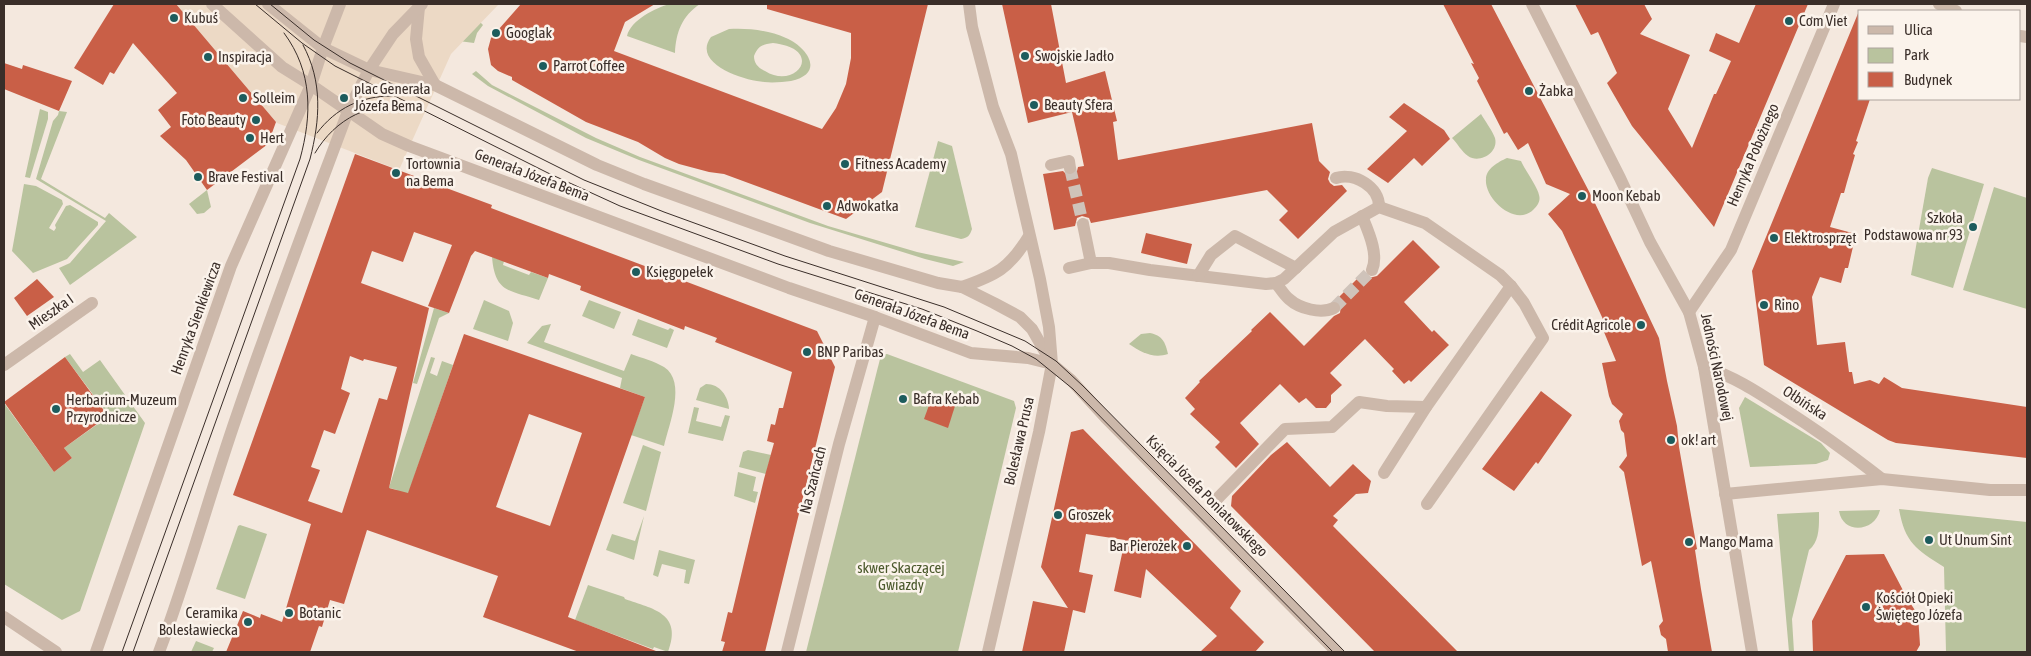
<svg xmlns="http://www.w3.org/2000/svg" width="2031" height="656" viewBox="0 0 2031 656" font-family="'Asap Condensed',sans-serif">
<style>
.green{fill:#b9c39e;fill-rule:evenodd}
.plaza{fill:#ecd9c5}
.building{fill:#c95f47;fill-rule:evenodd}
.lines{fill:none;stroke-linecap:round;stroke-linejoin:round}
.minor-tunnel{stroke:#cfc3ba;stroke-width:12;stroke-dasharray:12 6;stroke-linecap:butt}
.minor{stroke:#ccb8aa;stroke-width:12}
.tram{stroke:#3a2e29;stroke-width:1}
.poi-dot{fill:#1d5c5d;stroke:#fbf3eb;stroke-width:2}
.labels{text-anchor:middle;stroke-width:5;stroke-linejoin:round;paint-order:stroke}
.poi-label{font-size:15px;fill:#3a2e29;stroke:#fbf3eb;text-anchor:start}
.street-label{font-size:15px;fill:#3a2e29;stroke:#fbf3eb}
.park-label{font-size:15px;fill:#4b592c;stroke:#fbf3eb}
</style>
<rect width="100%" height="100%" fill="#f4e8de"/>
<g class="green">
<path d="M670,4H700C682,16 676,32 675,53L627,36C631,20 655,8 670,4Z"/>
<path d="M463,5L483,25L477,33L474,43L451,40Z"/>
<path d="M729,29C748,28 768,30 786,38C807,47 826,73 791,81C783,82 773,83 764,82C745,81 691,64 711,37ZM773,43C826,49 796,91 765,71C758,68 754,63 754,56C758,46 763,44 773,43Z"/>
<path d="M476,71L492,85L596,138L640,157L828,226L917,252L964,262L953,266L925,259L810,223L639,160L586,138L488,86L472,74Z"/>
<path d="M40,109L48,112V119L30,178L25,177Z"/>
<path d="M59,111L67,112L41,179L105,218L109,213L137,237L70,285L59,268L70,263L106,221L36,179L53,121L58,115Z"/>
<path d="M1481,114C1485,121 1492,130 1495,138C1499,153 1479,164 1468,156C1462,152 1457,143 1452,138Z"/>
<path d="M938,141L952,146L972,229C970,235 968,238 961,239L915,227Z"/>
<path d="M1507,158L1521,161C1525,170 1538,188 1539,195C1541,201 1537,206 1534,209C1516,228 1484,199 1486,179C1486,169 1498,162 1507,158Z"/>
<path d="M1932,168L1984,184L1953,288L1911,275L1928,178Z"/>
<path d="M24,184L36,186L62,200L63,204L49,228L54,231L56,228L55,225L66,206L70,205L98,222V225L67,259L33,273L12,251Z"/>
<path d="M1994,187L2027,198V309L1963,290Z"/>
<path d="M207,190L211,207L204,213L197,214L189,204Z"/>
<path d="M492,257L504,261L503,265L529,275L531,272L548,278L539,300C509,290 495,293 492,257Z"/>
<path d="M484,300L509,311L513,323L508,341L473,329Z"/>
<path d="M589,300L621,312L614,329L582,316Z"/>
<path d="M434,308L449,313L439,318L417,384L413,383Z"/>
<path d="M638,319L668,330L670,328L674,330L667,348L632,335Z"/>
<path d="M551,324L544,342L624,371L631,354C642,358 654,361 664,367C687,382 669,424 664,446L631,435L645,397L620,388L622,378L527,343L542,326Z"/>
<path d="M1150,333C1163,336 1165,342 1168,354C1153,359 1141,352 1129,344L1141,334Z"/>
<path d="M70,354L83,372L100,360L145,423L80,611L62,620L4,584V403L54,472L72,458L64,448L109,416L65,357Z"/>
<path d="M887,354L1014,401L1016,408L958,652H806L881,355Z"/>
<path d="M431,357L435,358L430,373L437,376L442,361L453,365L403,509L397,490L390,488L384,503Z"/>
<path d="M706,384C720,384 728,396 729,409L696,400L700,388Z"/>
<path d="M1745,397L1821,443L1830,453L1828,460L1816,464L1750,467L1739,408Z"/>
<path d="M694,407L699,408L696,421L721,427L725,415L730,416L723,441L688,433Z"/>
<path d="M643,445L661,452L646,511L623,503Z"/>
<path d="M748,450L771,455L766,474L739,467L743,452Z"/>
<path d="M738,472L756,477L753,491L758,492L755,503L734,496Z"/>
<path d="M1899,509L2027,522V652H1946L1944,567C1916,549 1905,543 1899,509Z"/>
<path d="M1880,510C1875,532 1843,535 1839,511Z"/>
<path d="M1819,512C1819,525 1820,541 1809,550L1792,619L1794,652H1789L1777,514Z"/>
<path d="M644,516L634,560L606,550L612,534L635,541Z"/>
<path d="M240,525L267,534L245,599L216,589L238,526Z"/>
<path d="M659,550L695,560L689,584L684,583L686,570L662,564L658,577L653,575Z"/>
<path d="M588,585L624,597L625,599C653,609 683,613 668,652L654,647L653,649L575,620Z"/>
<path d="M196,641L214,648L212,652H191Z"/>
</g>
<path class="plaza" d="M176,4H499L451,54L399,170L277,123Z"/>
<g class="building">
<path d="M114,4H176L276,122L268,144L207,190L186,160L160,136L171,127L158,110L177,93L133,43L114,74L110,72L103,85L74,68Z"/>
<path d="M521,4H655L625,22L614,51L822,129L836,108L846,84L851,58V33L767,9V4H928L882,192L846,219L724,174L709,172L679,164L665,158L638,142L586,122L512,80V77L498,71L491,65L488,49L491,38Z"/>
<path d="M1002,4H1051L1066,83L1105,71L1117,121L1113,122L1118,160L1312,123L1319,161L1330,172L1328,179L1330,183L1334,186L1342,185L1347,191L1298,239L1279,220L1288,211L1267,190L1091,223L1089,218L1082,216L1077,218L1075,226L1054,230L1043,174L1063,171L1067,175L1072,176L1077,171L1078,167L1084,166L1078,138L1072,112L1028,123Z"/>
<path d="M1443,4H1491L1593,199L1659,338L1667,381L1677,426L1679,447L1697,549L1695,550L1701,589L1712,652H1668L1666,639L1661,635L1659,626L1663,621L1651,561L1642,566L1624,472L1619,467L1627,456L1624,433L1621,430L1619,421L1623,414L1612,404L1609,396L1602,363L1616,361L1604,332L1608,330L1562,231L1548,214L1570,194L1546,184L1528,143L1518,150L1507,132L1504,134L1477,81L1479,78L1471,63L1474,64Z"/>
<path d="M1575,4H1644L1652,19L1640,34L1690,55L1668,109L1692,148L1714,94H1716L1731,61L1709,51L1716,33L1739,43L1756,4H1808L1714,227L1632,126L1607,83L1617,73L1598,32L1591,35Z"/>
<path d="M1859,11L1860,99H1870L1856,141L1858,142L1853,154L1855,155L1847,182L1844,193H1841L1830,227L1856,234L1848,268H1845L1841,283L1820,277L1812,297L1817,345L1845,342L1849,372H1852L1854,384L1870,380L1879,384L1884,377L1902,388L2027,407V458L1896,443L1888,440L1764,365L1752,271Z"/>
<path d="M4,63L22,69L23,65L72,81L59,111L4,89Z"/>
<path d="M1404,103L1444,130L1450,139L1422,166L1414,158L1388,183L1367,169L1407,131L1389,117Z"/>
<path d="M355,154L492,205L491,208L817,331L835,367L765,652H722L725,642L721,641L728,612L732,613L764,479L774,443L767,441L771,424L775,425L779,408H783L792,372L715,342L717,338L685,326L684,330L580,290L581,286L549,274L548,278L475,251L471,256L449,313L428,306L452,245L414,232L403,262L372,251L361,283L429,308L389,488L408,493L464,334L645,397L568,617L656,651V652H579L483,617L498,576L367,530L344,604L330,600L322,627L319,626L310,652H226L243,611L260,618L261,614L282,622L311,524L233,495ZM350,356L363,361L364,359L397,367L387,400L379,398L342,513L308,501L320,470L311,467L324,430L335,434L350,393L341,389ZM529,414L582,433L550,526L496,507Z"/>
<path d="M1146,233L1192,244L1187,264L1141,253Z"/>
<path d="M1413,240L1440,267L1404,302L1432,332L1434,330L1449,345L1411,382L1409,380L1404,384L1392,371L1394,369L1365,339L1330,373L1342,385L1331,395V402L1326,408H1316L1306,398L1299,403L1280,384L1240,423L1259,444L1236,468L1215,447L1220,442L1190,414L1195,409L1185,398L1200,382L1199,381L1252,331L1251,330L1270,312L1304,346L1334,316L1340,313L1341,305L1336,300L1364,272L1369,278L1377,276Z"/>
<path d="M37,279L54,297L27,316L14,298Z"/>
<path d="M65,357L108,416L64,448L72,458L54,472L4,402Z"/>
<path d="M1541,391L1572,415L1538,464L1536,462L1514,491L1482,469Z"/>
<path d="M932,397L955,406L948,428L924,419Z"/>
<path d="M1083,429L1241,591L1230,608L1264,642L1255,652H1200L1217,636L1146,569L1141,598L1114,591L1125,540L1086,534L1079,572L1093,575L1085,613L1073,610L1064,652H1022L1033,601L1068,608L1041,567L1071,432Z"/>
<path d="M1287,442L1330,487L1353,464L1371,481L1368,493L1356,494L1333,516L1338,520L1333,526L1458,652H1375L1231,506L1232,496L1271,455Z"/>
<path d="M1884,554L1907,598L1918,615L1920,645L1916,652H1813L1812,621L1846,555Z"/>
</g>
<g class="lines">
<g class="minor-tunnel">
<path d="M1070,168L1083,224"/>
<path d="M1334,308L1372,270"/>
</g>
<g class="minor">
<path d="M212,4L282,67L311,85L382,134L409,146L789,288L875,317L971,353L1028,358L1052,364"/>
<path d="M268,4L323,48L369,70L435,85L597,165L644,184L829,251L938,283L962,287L994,303L1020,317L1032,329L1052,364L1071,380L1105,417L1337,652"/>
<path d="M969,4L972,27L993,107L1011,154L1040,279L1049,327L1052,364L1039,432L988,652"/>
<path d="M1532,4L1620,178L1650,242L1689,312L1704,367L1752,652"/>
<path d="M1939,4L1956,11"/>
<path d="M419,7L416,39L419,57L435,85"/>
<path d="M2020,36L2027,37"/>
<path d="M1051,165L1069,161L1070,168"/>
<path d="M1336,178C1354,172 1380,187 1379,207"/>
<path d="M1362,216C1368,231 1379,254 1372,270"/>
<path d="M1083,224L1091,263H1109L1150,270L1266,284L1276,283L1284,279L1334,232L1379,207L1425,223L1500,275L1511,286"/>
<path d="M1069,268L1091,263"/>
<path d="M1198,276L1211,255L1235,236L1296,268"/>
<path d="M1276,283C1280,288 1284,295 1289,299C1300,309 1321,314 1334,308"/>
<path d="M962,287C996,275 1009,269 1029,236"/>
<path d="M1689,312L1731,250L1834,4"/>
<path d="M4,365L92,303"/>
<path d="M1704,367C1733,376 1756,391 1782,408C1817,430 1850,454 1882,479"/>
<path d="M1384,473L1426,407"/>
<path d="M1725,494L1882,479L1990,490H2027"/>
<path d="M1217,499L1285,429L1332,427L1359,402L1387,406L1426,407L1511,286L1524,303L1543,338L1427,504"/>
<path d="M4,617L56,652"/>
<path d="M96,652L231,266L311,85L323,48L340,4"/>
<path d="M159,652C188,575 209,496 236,418C271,315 310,213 348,111L369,70L393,34L422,4"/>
<path d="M787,652L839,444L875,317"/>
</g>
<g class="tram">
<path d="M255,4L302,43L335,66L548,173L620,206L778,264L922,309L977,331L1012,346L1036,359L1073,389L1333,652"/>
<path d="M270,4L314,40L350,63L584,180L664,212L785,256L944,307L1025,341L1056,361L1083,386L1345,652"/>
<path d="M317,133C336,108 361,96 392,96"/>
<path d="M315,153C335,119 371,99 412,109"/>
<path d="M122,652L300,159C312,115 313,72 284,33"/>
<path d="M133,652L310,159C320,120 323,82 303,45"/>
</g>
</g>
<g class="poi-dot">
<circle cx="174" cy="18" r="5"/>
<circle cx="1789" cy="21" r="5"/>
<circle cx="496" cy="33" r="5"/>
<circle cx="1025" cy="56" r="5"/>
<circle cx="208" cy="57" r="5"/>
<circle cx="543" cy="66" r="5"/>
<circle cx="1529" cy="91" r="5"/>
<circle cx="243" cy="98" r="5"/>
<circle cx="344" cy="98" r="5"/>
<circle cx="1034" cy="105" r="5"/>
<circle cx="256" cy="120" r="5"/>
<circle cx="250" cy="138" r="5"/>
<circle cx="845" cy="164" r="5"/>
<circle cx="396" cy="173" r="5"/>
<circle cx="198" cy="177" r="5"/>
<circle cx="1582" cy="196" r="5"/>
<circle cx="827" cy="206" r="5"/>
<circle cx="1973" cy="227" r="5"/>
<circle cx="1774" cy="238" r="5"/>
<circle cx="636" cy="272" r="5"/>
<circle cx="1764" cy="305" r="5"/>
<circle cx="1641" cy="325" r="5"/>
<circle cx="807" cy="352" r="5"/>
<circle cx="903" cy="399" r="5"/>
<circle cx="56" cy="409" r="5"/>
<circle cx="1671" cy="440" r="5"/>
<circle cx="1058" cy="515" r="5"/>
<circle cx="1929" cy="540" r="5"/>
<circle cx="1689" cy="542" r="5"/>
<circle cx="1187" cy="546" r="5"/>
<circle cx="1866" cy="607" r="5"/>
<circle cx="289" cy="613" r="5"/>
<circle cx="248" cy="622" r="5"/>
</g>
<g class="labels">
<g class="poi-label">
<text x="184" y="23">Kubuś</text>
<text x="1799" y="26">Cơm Viet</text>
<text x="506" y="38">Googlak</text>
<text x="1035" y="61">Swojskie Jadło</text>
<text x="218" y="62">Inspiracja</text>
<text x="553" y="71">Parrot Coffee</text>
<text x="354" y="94">plac Generała<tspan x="354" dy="17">Józefa Bema</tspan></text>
<text x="1539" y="96">Żabka</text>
<text x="253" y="103">Solleim</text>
<text x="1044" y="110">Beauty Sfera</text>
<text x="246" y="125" text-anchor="end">Foto Beauty</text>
<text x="260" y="143">Hert</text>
<text x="406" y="169">Tortownia<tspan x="406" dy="17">na Bema</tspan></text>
<text x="855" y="169">Fitness Academy</text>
<text x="208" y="182">Brave Festival</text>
<text x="1592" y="201">Moon Kebab</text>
<text x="837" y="211">Adwokatka</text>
<text x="1963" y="223" text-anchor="end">Szkoła<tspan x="1963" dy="17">Podstawowa nr 93</tspan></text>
<text x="1784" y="243">Elektrosprzęt</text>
<text x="646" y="277">Księgopełek</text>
<text x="1774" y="310">Rino</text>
<text x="1631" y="330" text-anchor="end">Crédit Agricole</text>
<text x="817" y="357">BNP Paribas</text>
<text x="913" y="404">Bafra Kebab</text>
<text x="66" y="405">Herbarium-Muzeum<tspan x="66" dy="17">Przyrodnicze</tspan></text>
<text x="1681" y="445">ok! art</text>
<text x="1068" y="520">Groszek</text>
<text x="1939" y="545">Ut Unum Sint</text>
<text x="1699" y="547">Mango Mama</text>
<text x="1177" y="551" text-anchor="end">Bar Pierożek</text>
<text x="1876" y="603">Kościół Opieki<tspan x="1876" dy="17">Świętego Józefa</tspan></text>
<text x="238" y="618" text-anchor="end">Ceramika<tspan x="238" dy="17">Bolesławiecka</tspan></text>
<text x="299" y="618">Botanic</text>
</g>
<g class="street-label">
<text transform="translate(1753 155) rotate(-67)" y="5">Henryka Pobożnego</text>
<text transform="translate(532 175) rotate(21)" y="5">Generała Józefa Bema</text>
<text transform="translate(51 312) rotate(-35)" y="5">Mieszka I</text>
<text transform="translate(912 314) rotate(20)" y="5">Generała Józefa Bema</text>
<text transform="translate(196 318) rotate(-70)" y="5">Henryka Sienkiewicza</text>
<text transform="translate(1717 367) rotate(78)" y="5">Jedności Narodowej</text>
<text transform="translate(1805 403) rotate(33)" y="5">Ołbińska</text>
<text transform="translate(1019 441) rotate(-77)" y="5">Bolesława Prusa</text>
<text transform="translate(813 480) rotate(-76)" y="5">Na Szańcach</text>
<text transform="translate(1207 496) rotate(45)" y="5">Księcia Józefa Poniatowskiego</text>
</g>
<g class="park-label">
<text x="901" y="573">skwer Skaczącej<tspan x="901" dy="17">Gwiazdy</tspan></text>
</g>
</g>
<rect width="2031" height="656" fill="none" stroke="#3a2e29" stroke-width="10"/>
<rect x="1858" y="10" width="162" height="90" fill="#fbf3eb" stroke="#aea49d"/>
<rect x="1868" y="26" width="25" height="8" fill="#ccb8aa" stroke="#aea49d"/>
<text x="1904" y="35" font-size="15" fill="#3a2e29">Ulica</text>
<rect x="1868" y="48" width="25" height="15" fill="#b9c39e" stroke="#aea49d"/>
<text x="1904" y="60" font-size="15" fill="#3a2e29">Park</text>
<rect x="1868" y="72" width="25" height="15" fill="#c95f47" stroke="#aea49d"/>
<text x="1904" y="85" font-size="15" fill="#3a2e29">Budynek</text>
</svg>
